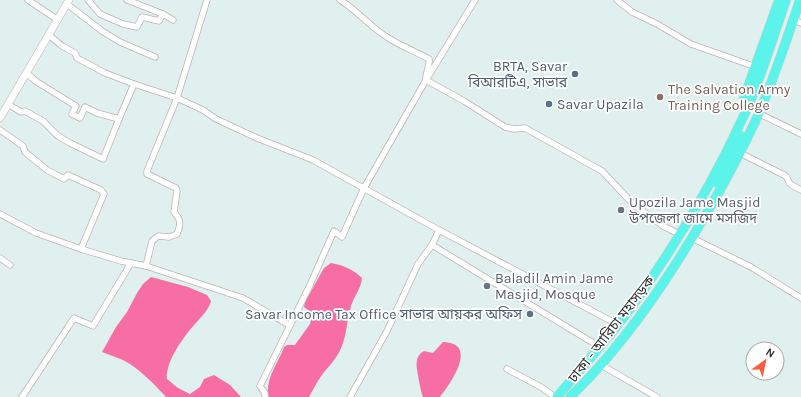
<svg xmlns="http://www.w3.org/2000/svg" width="801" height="397" viewBox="0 0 801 397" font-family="Karla,'Noto Sans Bengali',sans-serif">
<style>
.water{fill:#f66ea4}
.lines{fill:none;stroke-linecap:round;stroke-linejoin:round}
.minor-casing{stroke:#beb3b0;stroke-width:7}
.tertiary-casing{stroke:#beb3b0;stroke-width:8}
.trunk-casing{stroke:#cdcdcd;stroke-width:10}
.minor{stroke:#fff;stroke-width:5.5}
.tertiary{stroke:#fff;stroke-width:7}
.trunk{stroke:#5cf4ea;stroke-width:9}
.service-dot{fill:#5c6f8a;stroke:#fff;stroke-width:1.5}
.education-dot{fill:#8d6e63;stroke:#fff;stroke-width:1.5}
.worship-dot{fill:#6b7280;stroke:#fff;stroke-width:1.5}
.labels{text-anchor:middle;stroke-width:3.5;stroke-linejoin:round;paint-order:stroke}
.service-label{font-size:14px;fill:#4e5e75;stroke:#fff;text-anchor:end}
.education-label{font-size:14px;fill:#785e54;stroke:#fff;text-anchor:start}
.worship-label{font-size:14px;fill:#5b616d;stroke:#fff;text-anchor:start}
.street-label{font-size:14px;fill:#2e2e2e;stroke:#fff}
</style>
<rect width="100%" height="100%" fill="#e0f0ee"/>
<g class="water">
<path d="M331,263C343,265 354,270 362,278C361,289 354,296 351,306C347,319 347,333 342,346C338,356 332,363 325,371C319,378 314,388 309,397H269C264,380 279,362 284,347L287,345H295L310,324L313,314L304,307L305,302L324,268Z"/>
<path d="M151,277L188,287L207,295L211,301C208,311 202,316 195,324C184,336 165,362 167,379L178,388L190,394L200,387L204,379L214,375L230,385L241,397H166C153,383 140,369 123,360C116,357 109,355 102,352L116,327L127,312L137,293L143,284Z"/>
<path d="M443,342C479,343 451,383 440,397H423C421,392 420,386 419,381C418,370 412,358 424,351L433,353Z"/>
</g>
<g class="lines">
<defs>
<g id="minor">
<path d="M28,0L58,20"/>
<path d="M88,0L100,14L123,24L137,27L142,17L159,21L163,14"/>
<path d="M127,0L163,14L173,20"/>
<path d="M207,0L177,98L203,110L216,119L257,138L313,160L439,230L613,322"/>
<path d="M340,0C357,10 370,27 387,37C400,46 415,51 429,59C430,69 425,72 426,80L464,101L505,127L514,129L525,128L602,171L633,204L663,226L675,232"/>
<path d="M617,0L632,12L657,24L691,44L756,67"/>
<path d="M67,4L102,31L120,42L155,57"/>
<path d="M793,20L801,23"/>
<path d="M49,35L62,46L75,53L77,58L105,73L134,84L177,98L147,171V174L176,188L177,191L174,212C181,220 181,224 177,234L169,237L158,236L152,241L146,266"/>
<path d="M26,73L37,82L76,106L72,114L80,118L85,107L97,113L119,119L134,84"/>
<path d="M8,104L21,112L25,111L43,121L58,136L70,143L103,159L119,119"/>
<path d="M758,113L801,134"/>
<path d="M0,130L23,146L25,152L47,170L64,179L68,175L101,190L104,194L81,249"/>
<path d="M740,153L786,176L790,184L801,190"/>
<path d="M0,214L36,233L81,249L121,261L146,266L243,298L289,325"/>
<path d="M692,238L751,267L801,298"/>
<path d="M432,245L439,230"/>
<path d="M0,258L10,265"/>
<path d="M601,365L657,397"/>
<path d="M507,369L541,387L555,397"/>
<path d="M22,397L74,318L93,326L131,263"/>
<path d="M265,397V393L260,386L310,285L334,231L342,237L364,188L426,80L475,0"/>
<path d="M350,397L387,331L418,264L432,245L595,344"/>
</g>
<path id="tertiary" d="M0,118L69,0"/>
<g id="trunk">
<path d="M744,98L779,0"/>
<path d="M717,183L741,136"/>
<path d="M557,397C582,367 609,338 632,306C676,245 715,180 746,111C762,75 773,37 786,0"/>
<path d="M570,397C623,346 665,284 702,221C721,189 739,156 755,122C773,83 786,41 800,0"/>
</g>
</defs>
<use href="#minor" class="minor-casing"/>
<use href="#tertiary" class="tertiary-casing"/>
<use href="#trunk" class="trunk-casing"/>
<use href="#minor" class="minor"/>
<use href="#tertiary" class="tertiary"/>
<use href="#trunk" class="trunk"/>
</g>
<g class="service-dot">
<circle cx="575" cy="74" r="4"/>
<circle cx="549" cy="104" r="4"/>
<circle cx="530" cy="314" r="4"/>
</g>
<circle class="education-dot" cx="660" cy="97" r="4"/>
<g class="worship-dot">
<circle cx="621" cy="210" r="4"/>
<circle cx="487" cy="286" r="4"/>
</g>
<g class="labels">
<g class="service-label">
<text x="567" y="71">BRTA, Savar<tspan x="567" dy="16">বিআরটিএ, সাভার</tspan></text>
<text x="557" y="109" text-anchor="start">Savar Upazila</text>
<text x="522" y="319">Savar Income Tax Office সাভার আয়কর অফিস</text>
</g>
<g class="education-label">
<text x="668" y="94">The Salvation Army<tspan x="668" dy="16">Training College</tspan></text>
</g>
<g class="worship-label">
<text x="629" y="207">Upozila Jame Masjid<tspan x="629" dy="16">উপজেলা জামে মসজিদ</tspan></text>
<text x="495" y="283">Baladil Amin Jame<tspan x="495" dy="16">Masjid, Mosque</tspan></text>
</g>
<g class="street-label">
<text transform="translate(611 329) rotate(-52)" y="5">ঢাকা - আরিচা মহাসড়ক</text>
</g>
</g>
<g transform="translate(765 361) rotate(33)"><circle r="19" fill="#ffffff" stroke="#ababab"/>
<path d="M0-3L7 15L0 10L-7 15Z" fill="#ff5b3e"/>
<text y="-6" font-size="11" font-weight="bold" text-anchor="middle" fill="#2e2e2e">N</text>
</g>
</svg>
